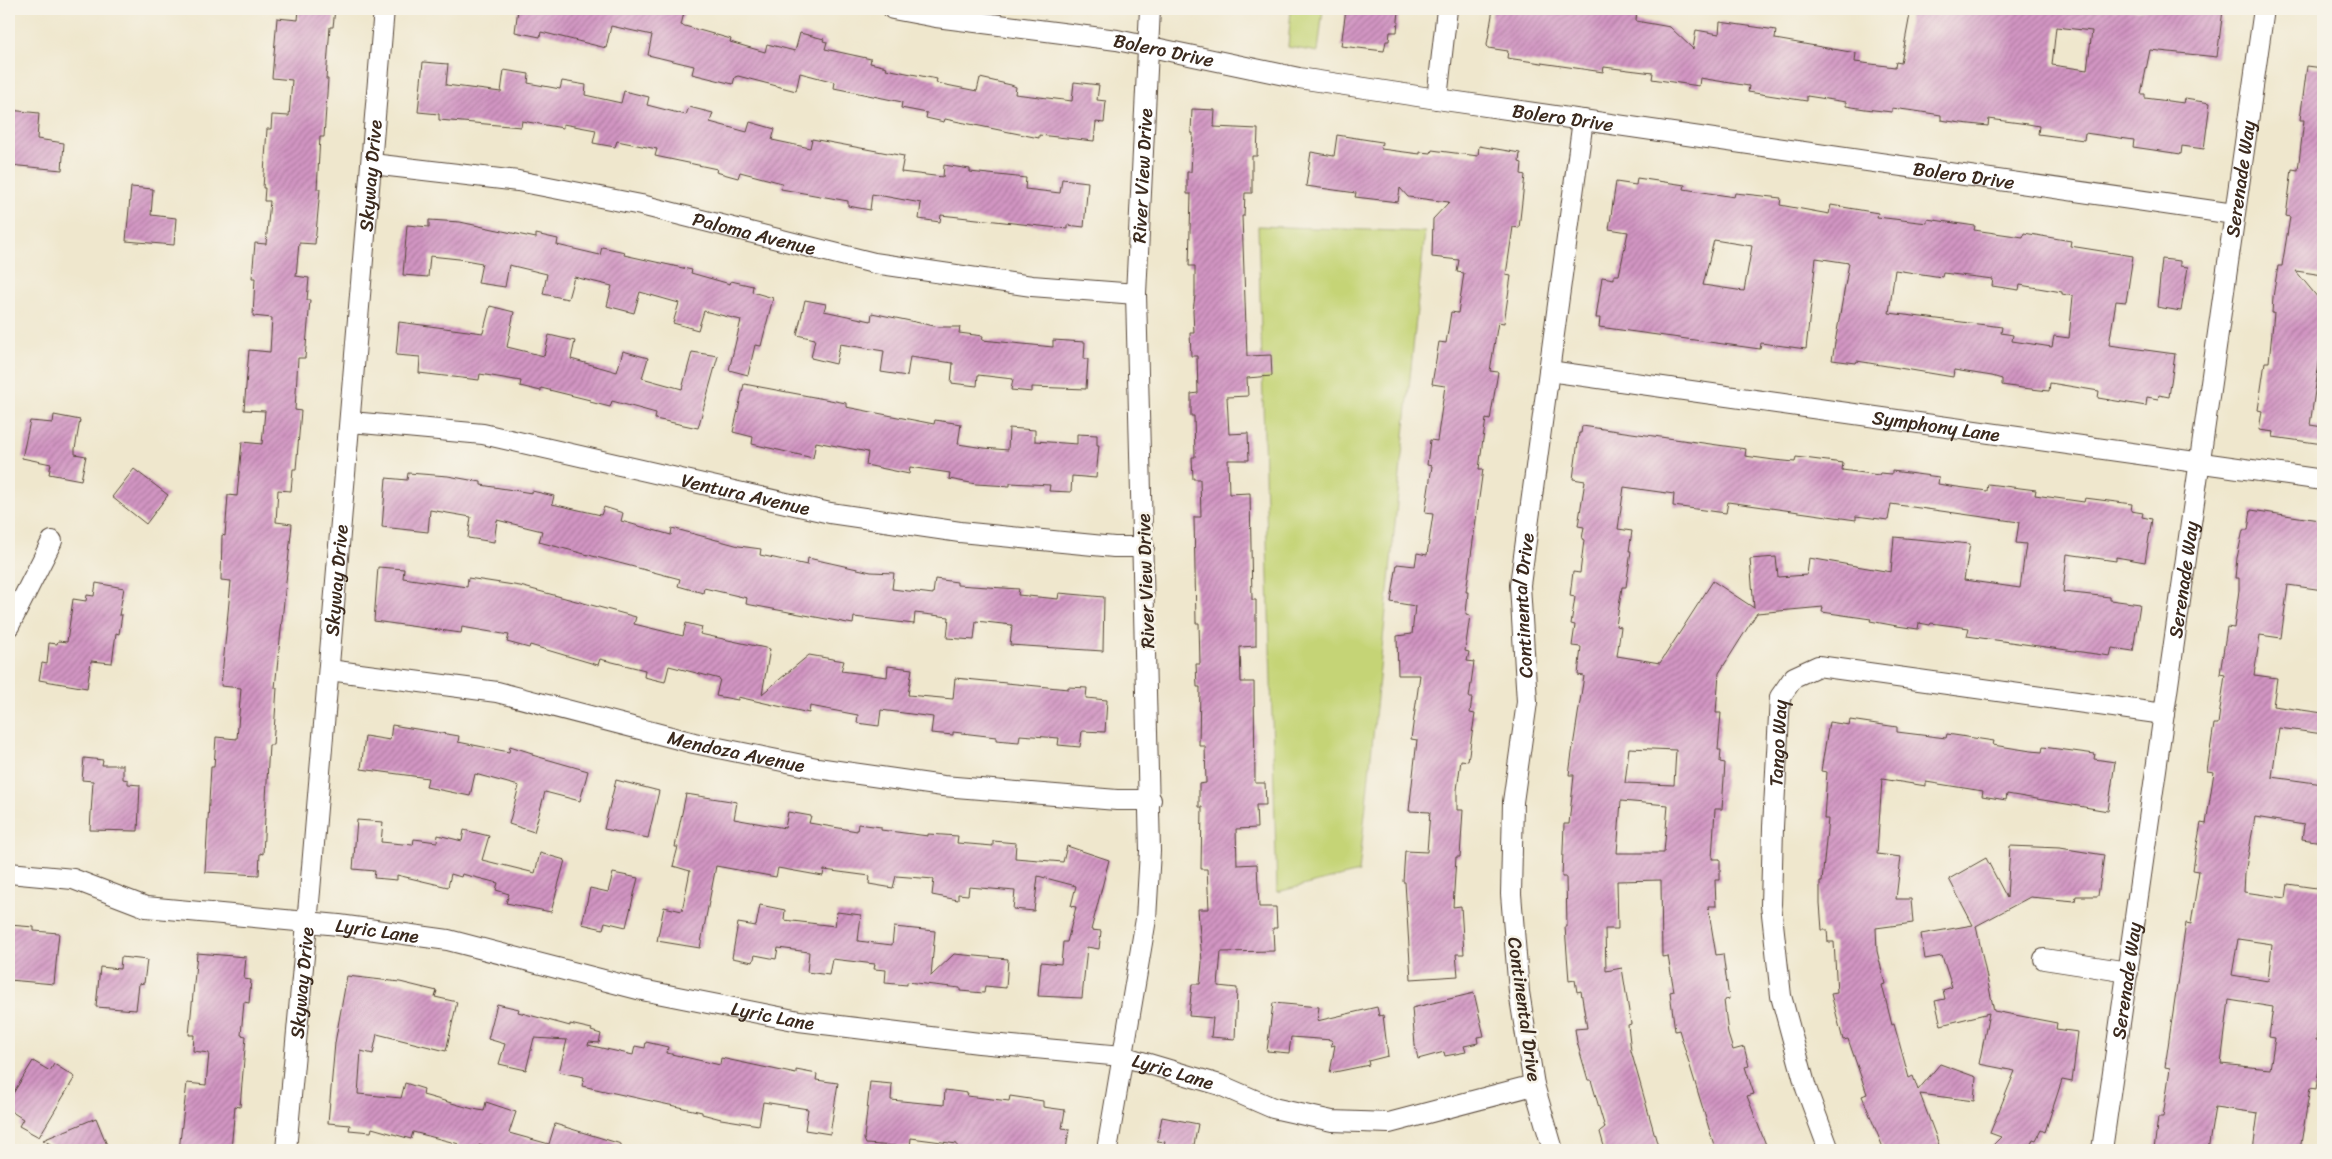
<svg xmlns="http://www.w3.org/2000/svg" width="2332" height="1159" viewBox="0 0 2332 1159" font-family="Sriracha,sans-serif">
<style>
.green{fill:#c5d476;stroke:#807f4a}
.building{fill:url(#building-hatch);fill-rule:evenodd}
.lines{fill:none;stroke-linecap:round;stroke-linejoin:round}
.minor-casing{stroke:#564638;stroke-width:22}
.minor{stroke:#fff;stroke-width:20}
.labels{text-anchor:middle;stroke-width:5;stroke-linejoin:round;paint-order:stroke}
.street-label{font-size:19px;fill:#3b2a1e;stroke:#f7f3e8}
</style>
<defs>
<pattern id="building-hatch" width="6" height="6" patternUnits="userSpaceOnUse" patternTransform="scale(1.25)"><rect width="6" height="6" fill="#d295c3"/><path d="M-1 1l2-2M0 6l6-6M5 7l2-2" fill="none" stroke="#ac7a9e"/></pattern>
</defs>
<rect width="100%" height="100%" fill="#f7f3e8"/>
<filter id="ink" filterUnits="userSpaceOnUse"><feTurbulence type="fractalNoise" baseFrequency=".02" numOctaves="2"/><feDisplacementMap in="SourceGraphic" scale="10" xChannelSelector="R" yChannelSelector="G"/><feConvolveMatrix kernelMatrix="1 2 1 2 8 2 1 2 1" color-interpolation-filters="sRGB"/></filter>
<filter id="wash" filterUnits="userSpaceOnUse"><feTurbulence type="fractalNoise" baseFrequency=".0096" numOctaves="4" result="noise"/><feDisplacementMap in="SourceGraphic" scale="20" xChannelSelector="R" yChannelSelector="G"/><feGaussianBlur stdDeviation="1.12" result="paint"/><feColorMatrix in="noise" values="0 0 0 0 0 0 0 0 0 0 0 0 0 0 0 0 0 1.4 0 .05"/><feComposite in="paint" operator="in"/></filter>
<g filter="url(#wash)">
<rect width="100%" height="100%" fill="#efe7cd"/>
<g class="green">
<path d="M1291,9H1323L1318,52L1288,47Z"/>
<path d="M1258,226L1425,232L1359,872L1277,892Z"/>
</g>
<g id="blocks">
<g class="building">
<path d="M299,9H335L333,27H330L326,79H328L324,137H320L317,189H320L315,244L299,243L296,276L309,278L307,300H310L305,358H298L295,410L301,411L296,469H293L291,491L278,490L276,522L292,524L275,688H277L273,745H269L263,854L260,853L259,875L205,872L211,767H214L216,737L237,739L241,688L221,686L231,581L221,580L222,535L225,536L228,495L237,496L242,442L262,444L265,411L244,410L249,350L270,352L272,318L253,316L255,278H252L255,243L266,244L270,201H264L265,188H263L267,129H271L272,115L289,116L292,80L272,78L277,18L298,20Z"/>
<path d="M518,9H685L681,25L731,39L730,42L765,52L767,44L795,51L800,33L824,39L823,41L827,42L825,49L871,59L870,63L887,67L886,69L937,79L936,83L977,91L980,78L1011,85L1016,87L1015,94L1072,101L1074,82L1099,85L1097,100L1106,101L1104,123L1096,122L1094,141L1039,135V138L945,119L944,122L926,118L927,113L901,108L902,102L834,88L835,82L800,73L796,91L738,76L735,77L733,84L692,74L694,66L648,55L652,35L611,26L606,48L541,32L540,37L515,32Z"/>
<path d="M1346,9L1399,10L1397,32H1390L1389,41H1386L1384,51L1341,46Z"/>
<path d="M1493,9H1547L1572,12V9H1637L1636,21L1670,27L1693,49L1696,30L1719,34L1720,22L1776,30L1775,39L1856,53L1855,62L1895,67L1896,62L1901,63L1911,9L2223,10L2217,57L2150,50L2141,94H2145V98L2184,103L2185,99L2210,103L2204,149L2182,146L2181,154L2133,147L2134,140L2085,133L2084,140L2038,134L2039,126L2028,124L1989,119L1988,126L1961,123L1941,120V115L1915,111L1892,108V112L1865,109L1846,106V102L1807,96V101L1748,92L1749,86L1700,78L1699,86L1652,79L1653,73L1604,67L1603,72L1507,58L1508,51L1488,48L1487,45ZM2056,27L2092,31L2087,70L2052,65Z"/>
<path d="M423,62L448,64L446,85L501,92L504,70L529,74L528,83L560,89L562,81L586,85L585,95L621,103L624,91L649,97L647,105L686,115L689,107L713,113L710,122L747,132L750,122L775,129L772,140L810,148L812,139L904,156L901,172L943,177L944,165L970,169V172L1026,178L1025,189L1060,193L1062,179L1088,182L1084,227L1067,225V229L941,215L940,222L919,219L921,203L872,194L870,210L848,206V201L781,189L782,183L740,172L738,178L716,172L717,169L655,156L657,149L617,141L615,147L593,143L596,130L563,124V128L522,121L521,127L439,120V114L418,112Z"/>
<path d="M2307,66L2323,68V275L2296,271L2323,304V336L2310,425L2323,427V444L2273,437L2274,432L2259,430L2262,411L2258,410L2265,362H2269L2274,313H2272L2273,297L2278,266H2282L2290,217L2286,216L2292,169L2298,170L2304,120H2300Z"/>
<path d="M1192,109L1215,110L1214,127L1258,129L1257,156H1252V193H1245L1244,216H1242L1247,356L1271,355L1272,376L1247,378L1248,396L1227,397L1229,434L1248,433L1249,460H1228L1229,494L1250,493L1252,600H1256V646L1240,647L1241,682H1254L1255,783H1265L1266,805H1256L1257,828L1236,829L1237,865L1257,864L1259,907H1276L1277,928H1273L1274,951L1221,952L1218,986L1237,988L1235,1039L1211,1037L1213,1018L1189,1016L1192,984H1200L1202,962L1198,909H1209L1207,869H1201L1202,807H1199V784L1206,783L1205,746H1199L1200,687H1197L1196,664H1200L1199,623H1196L1194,517H1201L1200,479H1193L1192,457H1195L1194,416H1191V394L1198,393L1197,356H1191L1190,333H1194L1193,311L1195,296V266H1189L1191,194H1187V172H1191L1193,133H1191Z"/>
<path d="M9,110L39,113L37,139L64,143L62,170L9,165Z"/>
<path d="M1337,135L1382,142L1381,149L1420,154V152L1431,153L1432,150L1478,156L1479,146L1520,153L1519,162L1522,163L1521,174L1525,175L1519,228L1513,227L1506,275L1511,276L1504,323L1498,322L1490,371L1498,372L1490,420L1486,419L1482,446L1479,469H1483L1466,592H1468L1466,614L1470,615L1465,651L1469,652L1467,661L1474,662L1469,698H1472L1470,713L1475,714L1468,761L1461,760L1457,790V810H1463L1460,857H1456L1453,907L1461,906L1464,954H1456L1458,976L1411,979L1405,882H1403L1405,851L1427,852L1430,812L1409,811L1417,740L1411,739L1420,675H1398L1397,636L1412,634L1415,606L1391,602L1397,564L1415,566L1417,553L1427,555L1433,514L1425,513L1432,466L1427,465L1430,440L1437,441L1445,386L1432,384L1439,342L1446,343L1451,312L1458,313L1464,273L1457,272L1459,260L1432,257L1433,219L1449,202L1408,197L1400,188L1398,202L1355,197L1356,193L1306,186L1311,152L1334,156Z"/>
<path d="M1637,178L1685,185L1684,189L1734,197L1735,193L1781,198L1780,205L1829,214L1831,205L1878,213L1877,217L1927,223V219L1975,226L1974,230L2023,237L2024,233L2071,241L2070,246L2133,256L2126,302L2116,301L2109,345L2175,354L2169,397L2159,395L2158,399L2147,397L2146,406L2098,398L2099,391L2050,383L2049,391L2022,388L2002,385V379L1992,376L1954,370L1953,377L1857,361L1856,363L1832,360L1849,263L1816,258L1806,349L1761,343L1760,349L1599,327L1600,318H1596L1602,277L1614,279V275H1619L1628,232L1609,229L1616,182L1636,185ZM1714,240L1752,246L1744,291L1703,285ZM1895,270L1942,277L1943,273L1993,279L1992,286L2019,290L2020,285L2062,292V294L2073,296L2069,338L2054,336L2052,347L2012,341L2013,335L2001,333L2002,327L1889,313Z"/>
<path d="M131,187L153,189L151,215L176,218L174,245L126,241Z"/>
<path d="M429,220L460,222L536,238V234L558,239L557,245L600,255L602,247L625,252L624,255L692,270L691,273L730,284L731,281L753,286L752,292L773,298L761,346L755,345L748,375L729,370L741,320L704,311L698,330L673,323L679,303L640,292L634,313L607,306L612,286L574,277L568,299L543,294L547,274L509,265L505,287L478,283L482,263L459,259L430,256L428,277L403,275L407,225L429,227Z"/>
<path d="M2162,259L2180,261V266L2188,267L2181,311L2157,307Z"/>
<path d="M805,300L826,304L824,311L871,321L872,313L939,327H960L959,333L983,336L982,340L1053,347V340L1085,342L1084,359H1088L1086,389L1032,387V392L1011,390L1013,379L978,375L977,386L951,383L953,363L910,357L907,376L881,372L884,351L840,344L836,364L811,358L815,339L797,335Z"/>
<path d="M490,306L514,312L507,347L544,356L549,335L575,341L571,359L617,372L623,351L648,358L642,378L682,389L692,352L718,356L698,428L655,419L656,413L612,401L610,407L590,402V400L541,388V391L520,386L521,381L480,374L479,380L419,373L420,357L396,355L399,322L483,333Z"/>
<path d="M744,384L846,403V407L934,424L935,420L961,424L958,444L984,448L1008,450L1009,428L1035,430V441L1077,444V434L1097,435V445H1099L1096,478L1072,476L1071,492L1049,491L1050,485L1010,483V486L976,484L949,479L950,473L910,467L909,474L866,465L868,452L816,442L813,458L752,444L753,437L733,432Z"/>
<path d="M54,415L80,420L75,449V454L86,456L81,480L49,474L51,464L22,458L30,421L53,423Z"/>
<path d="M1582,426L1746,449L1745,456L1774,460L1795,462L1796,457L1843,463L1842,470L1879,475L1880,473L1892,474V471L1939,477L1938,484L1950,486L1987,491L1988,484L2036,490L2035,495L2084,502L2085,498L2132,504L2131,511L2143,513L2142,517L2152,519L2145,562L2116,557V561L2067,554L2063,592L2110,597V600L2140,604L2133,651L2112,648L2110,656L1967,636L1969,628L1931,623L1930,625L1919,623L1918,629L1897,626L1870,621L1871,619L1822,612L1823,607L1757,613L1719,673L1716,713H1721L1718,750H1721L1720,762L1725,763L1722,809H1715L1712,859H1720V880H1715L1716,906H1708L1716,955L1723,954L1729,999L1724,1000L1728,1034L1733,1050L1744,1047L1749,1066L1745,1067L1754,1094L1747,1096L1768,1150H1717L1714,1145L1679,1030L1675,1031L1670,992L1674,991L1668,956L1662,957L1661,880L1617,881L1618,929H1605L1606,971L1622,968L1631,1024L1628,1025L1631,1051L1659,1150H1605L1600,1132L1605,1128L1591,1080H1588L1577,1042L1575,1029L1587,1028L1581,991L1577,992L1575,980L1569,981L1565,927H1567L1566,877H1562L1564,824H1569L1574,775H1569L1572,753L1584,676L1578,675L1581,647L1572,646L1575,625L1571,624L1575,597L1570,596L1573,572L1580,573L1584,540L1582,539L1584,527L1578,526L1585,481L1573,479L1579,433H1581ZM1624,487L1674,494L1673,506L1726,513L1728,502L1856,520V516L1888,520L1891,504L2019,522L2016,543L2026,544L2020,588L1964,580L1970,544L1894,537L1891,572L1809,558L1807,575L1778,577L1776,557L1750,559L1754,608L1713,581L1660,663L1617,656L1621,627L1616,626L1622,587H1626L1631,551H1629L1632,531L1618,529ZM1629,748L1676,750L1674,785L1625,783ZM1621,801L1668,805L1664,853H1617Z"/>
<path d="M134,469L168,495L146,524L112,497Z"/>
<path d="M408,473L448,476L481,482V485L532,493V491L554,496L552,504L601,515L604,507L623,513L621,521L671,535L672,528L739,546L761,549L760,555L807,565L808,558L871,572L894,573L892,589L933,594L935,579L957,582V585L1019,589L1018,595L1058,599L1059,593L1104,597L1103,651L1010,645L1012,625L976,621L974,640L947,638L949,617L915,613L914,624L854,617L853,624L746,604L747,598L704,588L703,593L678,586L680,579L539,542L542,531L497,520L494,542L468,538L471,517L430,510L428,532L382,527L386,478L407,480Z"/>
<path d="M2251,510L2319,520L2318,523H2323V590L2288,585L2281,638L2260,635L2254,675L2277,678L2273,706L2323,713V734L2279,728L2272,777L2323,784V842L2302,839L2304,825L2255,817L2245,873L2244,892L2286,898L2288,884L2323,889V1003H2321L2316,1040L2323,1041L2316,1089L2310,1088L2300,1150H2253L2258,1113L2215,1107L2208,1150H2154L2158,1117H2163L2170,1068L2165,1067L2186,923L2191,924L2199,871L2193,870L2196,850L2201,823L2206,824L2214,772L2207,771L2214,724H2218L2225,675L2220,674L2227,627L2234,628L2239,590V578H2235L2237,558L2243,530H2248ZM2238,939L2272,944L2268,981L2232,975ZM2229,1000L2273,1007L2269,1037L2275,1038L2270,1069L2221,1064Z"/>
<path d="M378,567L404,569L403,578L467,587L468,578L520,586L636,617L634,624L683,636L686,623L702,627L700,634L770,649L762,694L809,655L844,661L841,671L887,677L888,666L912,669L908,695L953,699L955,678L1068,689V687L1087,688L1086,698L1107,700L1105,732L1082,731L1080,747L1058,745L1059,738L1020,735L1019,742L996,740V737L953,732V735L931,733L933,717L881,710L879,726L857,723L858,715L810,706L809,713L738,697V700L716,696L720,679L669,666L665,682L644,677L645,670L600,659L598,665L530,645L529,648L507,642L509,635L462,627L461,633L374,621Z"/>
<path d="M96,583L124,588L119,615H122L119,634L116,633L112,663L91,661L87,688L39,680L42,663L47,664L49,643L57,644L58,641L67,642L73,599L86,601L87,595L94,596Z"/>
<path d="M1850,720L1897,727V732L1946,738L1947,734L1994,741L1993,745L2031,751L2042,752L2043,747L2095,754L2094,759L2115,762L2108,811L2007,794L2006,800L1982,796L1983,791L1926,782V786L1882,779L1877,854L1901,857L1896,899H1911L1913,923L1876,928L1877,951L1885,984L1882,985L1892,1025L1894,1024L1909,1078L1913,1076L1918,1090L1940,1064L1976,1077L1974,1101L1920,1094L1941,1150H1884L1862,1096L1867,1094L1848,1039L1843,1040L1831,994L1837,993L1834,942H1828L1827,930H1822L1820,903V882H1822L1828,819H1824L1827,772L1821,771L1829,722L1849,725Z"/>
<path d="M392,725L459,736L458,742L509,752L510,746L532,753V755L588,771L580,801L545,792L534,832L509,824L519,786L475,774L470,796L426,787L428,778L361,769L365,736L390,740Z"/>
<path d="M84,758L103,760L102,765H123V779L128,780V784L140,785L138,831L90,830L93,781L82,780Z"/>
<path d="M616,780L659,791L648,838L604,829Z"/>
<path d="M686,794L737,802L734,819L785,828L788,812L811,816L809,823L857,831L858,824L881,827V830L928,836V834L958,836L957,843L993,846V841L1016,843L1015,858L1063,862L1067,846L1109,860L1091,930L1101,931L1099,949L1087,947L1082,998L1038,996L1041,962L1061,964L1063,942H1067L1076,907L1071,906L1076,886L1038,876L1034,911L1013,909L1015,891L969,887L968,895L958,894V900L932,895L934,879L896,876L893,888L869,884L870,876L824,870L823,876L778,868L776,877L716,866L700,948L657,941L664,907L682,911L690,871L673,866L678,847H675Z"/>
<path d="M357,820L383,822L381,842L413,845L414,839L437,842L438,835L462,841L464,830L489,836L482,860L535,873L540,853L565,860L551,912L506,903L509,894L496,890L498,883L462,874L461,877L451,874L448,887L397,875V880L374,878L375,871L353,869Z"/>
<path d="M2010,846L2060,848L2104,855L2098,896H2076L2075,901L2030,897L1976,926L1994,1011L2057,1023L2056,1029L2078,1032L2072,1082L2062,1080L2045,1132L2041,1130L2036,1140L2033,1139L2029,1150H1988L2001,1137L1990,1133L2015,1071L1979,1064L1989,1013L1941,1025L1935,1001L1945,999L1943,990L1952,987L1942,956L1925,959L1921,934L1973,925L1949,879L1986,858L2007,898Z"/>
<path d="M613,873L638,878L626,927L605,922L603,929L582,924L590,888L608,892Z"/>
<path d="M760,905L785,910L784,920L835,926L837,912L861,915L858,941L892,945L894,927L935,931L931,976L954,954L1008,959L1006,988L985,986L984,993L960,991V988L907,982V985L885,983L886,970L874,969L875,964L832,959L829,975L807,972L809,952L778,948L776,959L755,955L753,962L732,958L738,923L756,926Z"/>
<path d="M9,925L34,927V931L59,933L54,984L9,980Z"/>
<path d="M197,953L246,957L244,979L251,980L249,1003L244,1002L241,1035L246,1036L240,1107L235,1106L231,1150H179L187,1083L206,1085L209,1053L193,1051L194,1035H189Z"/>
<path d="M121,957L147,960L144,983L139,984L136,1010L96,1007L100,967L120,969Z"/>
<path d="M347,976L400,982L437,991L435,997L457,1002L446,1051L377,1034L373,1054L361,1051L358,1094L401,1098L405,1083L424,1089L423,1095L473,1109L484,1111L486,1102L516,1112L509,1133L549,1144L555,1124L621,1144V1150H494L479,1145L478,1150H457L459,1144L413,1132L411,1139L372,1128L371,1132L349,1130L350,1125L328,1123L335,1043Z"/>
<path d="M1474,993L1484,1036L1477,1037L1478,1043L1464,1046L1466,1052L1445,1056L1444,1052L1418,1059L1415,1045L1412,1008Z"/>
<path d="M1273,1003L1319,1007L1317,1021L1377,1007L1379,1016L1383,1015L1388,1056L1368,1061L1369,1065L1330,1073L1335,1045L1331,1046L1332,1040L1291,1037L1289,1053L1267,1051Z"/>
<path d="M497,1004L519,1009L518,1012L570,1026V1024L592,1029L591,1031L601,1034L599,1043L589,1042L588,1045L633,1055L635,1046L645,1048L646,1042L668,1047L667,1053L720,1065L721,1058L796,1074V1070L817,1074L816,1080L838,1083L830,1134L805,1130L808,1109L763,1102L759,1125L721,1119L702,1114V1112L582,1086L584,1077L559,1072L567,1040L534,1038L526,1070L499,1064L505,1044L488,1039Z"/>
<path d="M33,1061L50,1071L54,1064L75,1077L39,1137L19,1126L23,1119L9,1110V1100Z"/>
<path d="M870,1082L892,1084L891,1100L944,1105L945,1090L968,1093L967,1096L1009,1101L1010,1096L1043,1101V1107L1065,1110L1062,1128L1069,1129L1066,1150H975L957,1148V1144L911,1138L910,1147L866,1144L864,1139Z"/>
<path d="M1162,1117L1198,1124L1193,1150H1163L1165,1142L1157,1141Z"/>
<path d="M96,1118L109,1150H61L43,1140Z"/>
</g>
</g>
</g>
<g filter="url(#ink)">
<use href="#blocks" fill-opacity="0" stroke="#564638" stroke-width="1"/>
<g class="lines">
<defs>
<g id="minor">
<path id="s1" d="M893,9L936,17L1117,40L1299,78L1437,99L2234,214"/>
<path d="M1437,99L1447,9"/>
<path id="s2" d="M372,164L518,181L641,205L874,263L1032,286L1136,294"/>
<path id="s3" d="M1549,371L2323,480"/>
<path id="s4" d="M351,422L483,434L830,513L960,532L1114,547H1144"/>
<path d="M9,626L52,541"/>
<path id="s5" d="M329,670L497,692L694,743L817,768L943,786L1117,800H1151"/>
<path id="s6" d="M9,873L73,879L146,907L339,925L448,940L642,990L799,1021L979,1043L1122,1056L1220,1085L1273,1108L1332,1121L1389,1123L1534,1085"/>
<path d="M2044,959L2128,972"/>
<path id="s7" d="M286,1150L310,891L384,9"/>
<path id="s8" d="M1107,1150L1146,919L1150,851L1136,294L1150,9"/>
<path id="s9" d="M1553,1150L1534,1085L1519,992L1511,894L1513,802L1527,702L1520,585L1583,120"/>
<path id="s10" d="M1829,1150L1806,1088L1781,996L1771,905L1773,827L1780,697L1794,677L1818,666L2164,714"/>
<path id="s11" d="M2102,1150L2264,9"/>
</g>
</defs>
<use href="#minor" class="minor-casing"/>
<use href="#minor" class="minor"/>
</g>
</g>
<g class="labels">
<g class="street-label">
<text dy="7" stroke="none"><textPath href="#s1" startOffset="274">Bolero Drive</textPath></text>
<text dy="7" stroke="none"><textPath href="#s1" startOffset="679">Bolero Drive</textPath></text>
<text dy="7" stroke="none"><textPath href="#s1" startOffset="1084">Bolero Drive</textPath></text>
<text dy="7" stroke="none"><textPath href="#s7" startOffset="978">Skyway Drive</textPath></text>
<text dy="7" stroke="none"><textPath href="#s8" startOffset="978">River View Drive</textPath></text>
<text dy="7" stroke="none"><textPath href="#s11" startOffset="981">Serenade Way</textPath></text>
<text dy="7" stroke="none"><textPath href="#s2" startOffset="389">Paloma Avenue</textPath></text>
<text dy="7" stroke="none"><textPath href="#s3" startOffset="391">Symphony Lane</textPath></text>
<text dy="7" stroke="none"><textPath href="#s4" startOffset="402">Ventura Avenue</textPath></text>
<text dy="7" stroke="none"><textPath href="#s7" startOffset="572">Skyway Drive</textPath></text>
<text dy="7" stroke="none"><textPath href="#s11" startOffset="576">Serenade Way</textPath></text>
<text transform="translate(1145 581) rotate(-92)" y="7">River View Drive</text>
<text dy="7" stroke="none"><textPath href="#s9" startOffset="550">Continental Drive</textPath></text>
<text dy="7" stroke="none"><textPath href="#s10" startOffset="415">Tango Way</textPath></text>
<text dy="7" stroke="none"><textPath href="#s5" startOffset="416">Mendoza Avenue</textPath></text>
<text dy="7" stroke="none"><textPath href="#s6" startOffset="375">Lyric Lane</textPath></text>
<text dy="7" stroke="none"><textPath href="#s11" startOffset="171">Serenade Way</textPath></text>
<text dy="7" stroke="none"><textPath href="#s7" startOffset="168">Skyway Drive</textPath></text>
<text transform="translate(1525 1009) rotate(82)" y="7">Continental Drive</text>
<text dy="7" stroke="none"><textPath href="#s6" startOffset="780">Lyric Lane</textPath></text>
<text dy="7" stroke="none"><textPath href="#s6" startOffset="1185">Lyric Lane</textPath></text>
</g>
</g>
<rect width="2332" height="1159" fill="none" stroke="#f7f3e8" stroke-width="30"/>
</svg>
